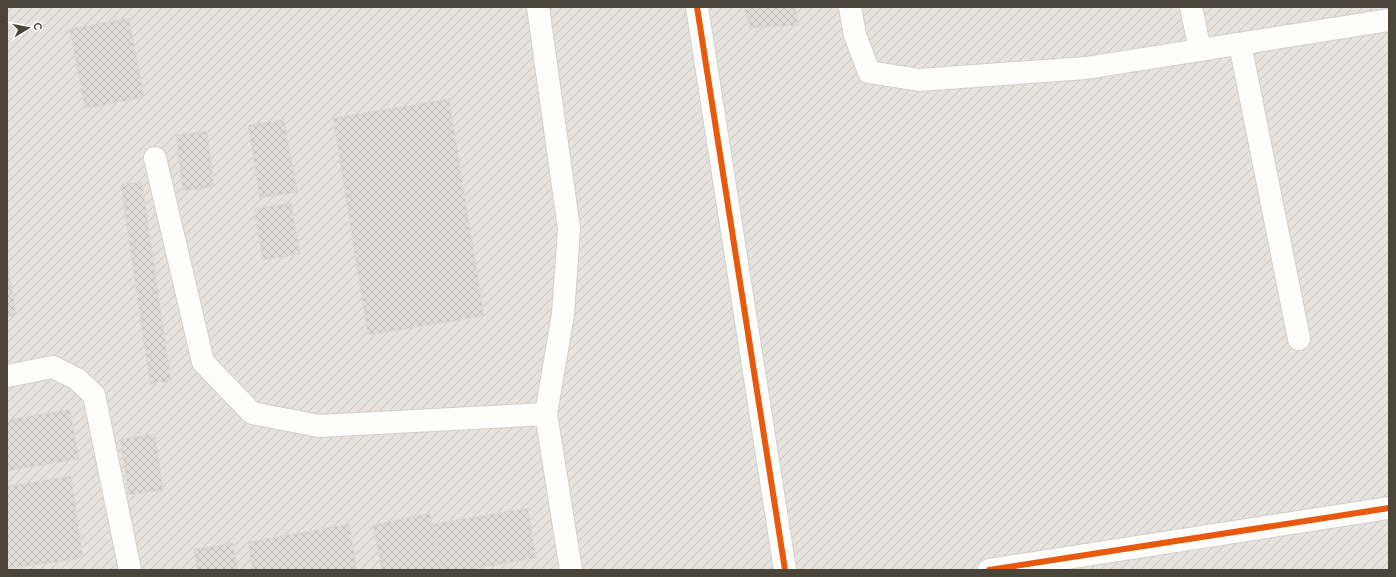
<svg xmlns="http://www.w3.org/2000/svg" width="1396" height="577" viewBox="0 0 1396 577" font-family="Raleway,sans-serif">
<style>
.industrial{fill:url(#industrial-furrows)}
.building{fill:url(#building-cross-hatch);stroke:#dcd9d4}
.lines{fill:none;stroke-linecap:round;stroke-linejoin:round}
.minor-casing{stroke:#d2d0cb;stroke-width:24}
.minor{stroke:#fdfdfc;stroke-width:22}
.cycleway-casing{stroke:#fff;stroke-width:8}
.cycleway{stroke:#e8590c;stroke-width:6}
</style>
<defs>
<pattern id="industrial-furrows" width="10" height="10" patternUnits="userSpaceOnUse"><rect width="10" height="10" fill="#e6e2de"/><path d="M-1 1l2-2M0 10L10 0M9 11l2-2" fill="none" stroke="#c7c3bf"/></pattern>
<pattern id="building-cross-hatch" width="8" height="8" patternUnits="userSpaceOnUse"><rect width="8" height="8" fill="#dedbd6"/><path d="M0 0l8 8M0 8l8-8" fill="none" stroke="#c0bdb8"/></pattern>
</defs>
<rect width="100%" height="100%" fill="#f4f2ee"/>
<rect class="industrial" x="7" y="7" width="1382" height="563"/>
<g class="building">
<path d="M744,7H795L798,25L750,28Z"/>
<path d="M129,18L144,97L85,109L70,29Z"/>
<path d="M449,99L484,316L368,335L333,118Z"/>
<path d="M284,119L297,192L260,198L248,125Z"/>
<path d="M207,131L214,187L183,191L176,135Z"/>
<path d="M142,182L171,381L150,384L121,185Z"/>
<path d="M291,203L300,254L263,260L254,209Z"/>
<path d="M7,259L16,315L7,317Z"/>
<path d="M70,409L79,459L7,471V420Z"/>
<path d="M155,434L163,490L129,495L120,439Z"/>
<path d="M71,476L83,558L7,569V486Z"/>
<path d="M528,508L536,558L468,570H441L432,524Z"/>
<path d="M430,513L441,570H382L373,525Z"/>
<path d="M349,524L357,570H253L248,542Z"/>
<path d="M233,543L238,570H197L194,549Z"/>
</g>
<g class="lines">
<defs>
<g id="minor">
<path d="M538,7L569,229L563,314L546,414L571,570"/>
<path d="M697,7L785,570"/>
<path d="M850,7L855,35L869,72L919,80L1086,68L1389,20"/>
<path d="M1191,7L1200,50"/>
<path d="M1240,44L1299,339"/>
<path d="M155,158L203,362L252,413L319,426L546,414"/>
<path d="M7,376L53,367L77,379L94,395L130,570"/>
<path d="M989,570L1389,508"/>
</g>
</defs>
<use href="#minor" class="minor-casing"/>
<use href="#minor" class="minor"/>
<defs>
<g id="cycleway">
<path d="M697,7L785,570"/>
<path d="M989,570L1389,508"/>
</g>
</defs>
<use href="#cycleway" class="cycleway-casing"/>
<use href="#cycleway" class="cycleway"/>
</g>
<rect width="1396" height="577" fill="none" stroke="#4b4439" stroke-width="16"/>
<g transform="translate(28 28) rotate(80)" stroke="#ffffff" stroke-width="3" paint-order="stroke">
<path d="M0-3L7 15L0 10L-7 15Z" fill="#4b4439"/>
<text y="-6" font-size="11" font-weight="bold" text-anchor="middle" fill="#4b4439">С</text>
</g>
</svg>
